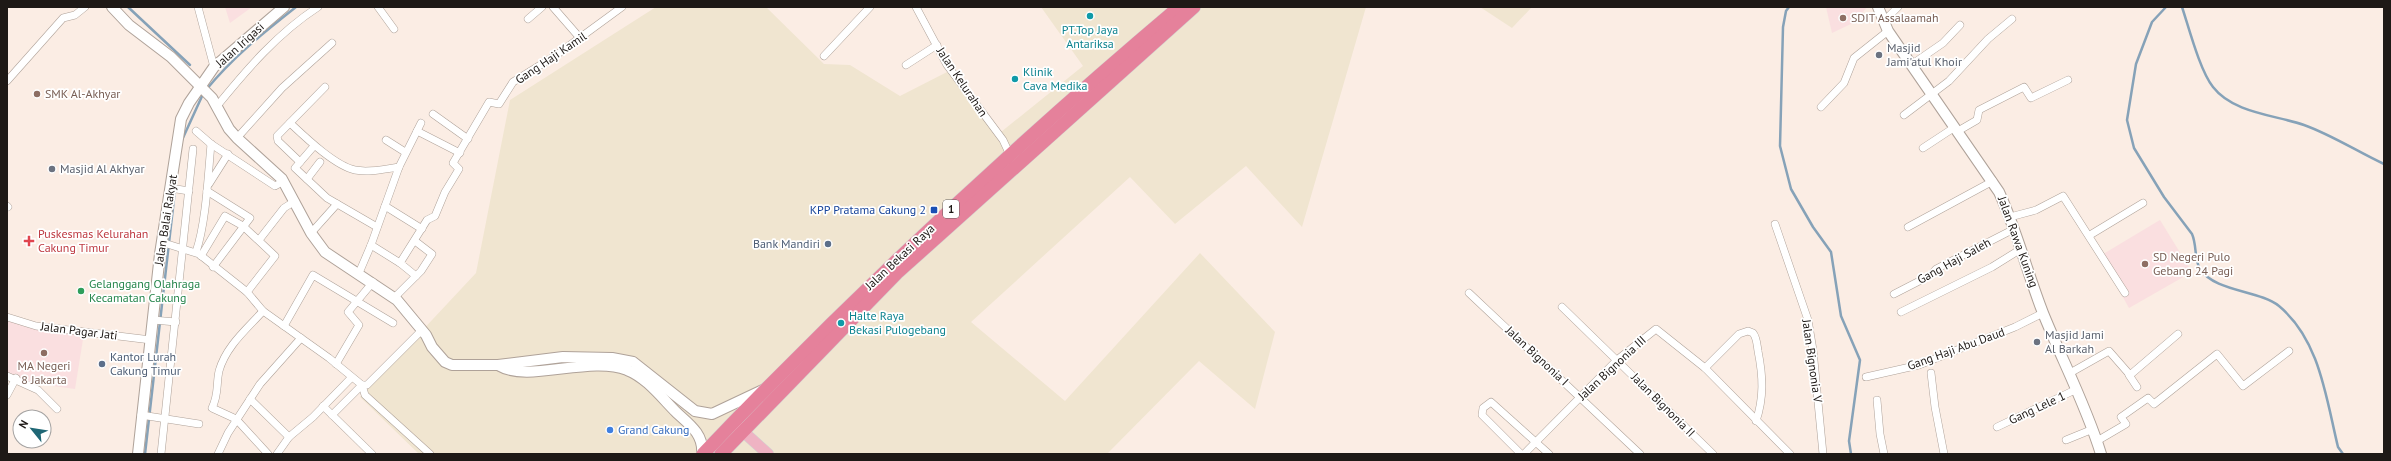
<svg xmlns="http://www.w3.org/2000/svg" width="2391" height="461" viewBox="0 0 2391 461" font-family="'PT Sans',sans-serif">
<style>
.industrial{fill:#f0e5d0}
.education{fill:#fadfe0}
.lines{fill:none;stroke-linecap:round;stroke-linejoin:round}
.stream{stroke:#86a2b8;stroke-width:2.5}
.street-casing{stroke:#afa299;stroke-width:8}
.secondary-casing{stroke:#afa299;stroke-width:12}
.primary-casing{stroke:#d2d1d0;stroke-width:12}
.highway-casing{stroke:#d2d1d0;stroke-width:14}
.street{stroke:#fff;stroke-width:7}
.secondary{stroke:#fff;stroke-width:10}
.primary{stroke:#efb3c3;stroke-width:11}
.highway{stroke:#e5819b;stroke-width:13}
.culture-dot{fill:#0f9aa8;stroke:#fff;stroke-width:1.5}
.education-dot{fill:#8d6e63;stroke:#fff;stroke-width:1.5}
.worship-dot{fill:#6b7280;stroke:#fff;stroke-width:1.5}
.transit-dot{fill:#1a4fb4;stroke:#fff;stroke-width:1.5}
.health-dot{fill:#e0444e;stroke:#fff;stroke-width:1.5}
.service-dot{fill:#5c6f8a;stroke:#fff;stroke-width:1.5}
.leisure-dot{fill:#2e9e5b;stroke:#fff;stroke-width:1.5}
.shop-dot{fill:#3f7fe0;stroke:#fff;stroke-width:1.5}
.labels{text-anchor:middle;stroke-width:3.5;stroke-linejoin:round;paint-order:stroke}
.shield{fill:#fff;stroke:#625e5c;stroke-width:1}
.shield-label{font-size:11px;font-weight:bold;fill:#1e1916}
.education-label{font-size:12px;fill:#785e54;stroke:#fff;text-anchor:start}
.culture-label{font-size:12px;fill:#0d838f;stroke:#fff;text-anchor:start}
.street-label{font-size:12px;fill:#1e1916;stroke:#fff}
.worship-label{font-size:12px;fill:#5b616d;stroke:#fff;text-anchor:start}
.transit-label{font-size:12px;fill:#164399;stroke:#fff;text-anchor:end}
.health-label{font-size:12px;fill:#be3a42;stroke:#fff;text-anchor:start}
.service-label{font-size:12px;fill:#4e5e75;stroke:#fff;text-anchor:end}
.leisure-label{font-size:12px;fill:#27864d;stroke:#fff;text-anchor:start}
.shop-label{font-size:12px;fill:#366cbe;stroke:#fff;text-anchor:start}
</style>
<rect width="100%" height="100%" fill="#fbede4"/>
<g class="industrial">
<path d="M656,7H766L824,64L850,65L900,96L947,72L996,136L1083,66L1041,7H1366L1302,227L1246,166L1175,224L1130,177L971,322L1065,401L1200,253L1275,332L1255,409L1199,361L1107,454H419L360,397L476,273L510,100Z"/>
<path d="M1480,7H1532L1512,28Z"/>
</g>
<g class="education">
<path d="M225,7H252L230,23Z"/>
<path d="M1826,7H1867L1855,22L1832,33Z"/>
<path d="M2160,220L2192,272L2129,308L2100,256Z"/>
<path d="M7,321L84,333L75,389L38,384L7,373Z"/>
</g>
<g class="lines">
<g class="stream">
<path d="M128,7L190,65"/>
<path d="M1789,7L1786,11L1783,27L1780,146L1791,189L1813,227L1831,252L1841,316L1860,360L1849,441L1851,454"/>
<path d="M2166,7L2152,22L2136,64L2127,120L2134,148L2164,197L2192,234C2197,245 2194,259 2200,269C2215,292 2259,290 2279,306C2320,340 2326,398 2338,447L2343,454"/>
<path d="M2182,7C2189,28 2200,71 2213,87C2233,113 2275,115 2304,125C2332,135 2358,152 2384,164"/>
<path d="M206,90C233,57 263,33 296,7"/>
<path d="M182,140L203,94"/>
<path d="M145,454L175,190"/>
</g>
<defs>
<g id="street">
<path d="M198,7L214,67"/>
<path d="M378,7L394,29"/>
<path d="M553,7L580,38"/>
<path d="M916,7L947,65L1003,140L1010,155"/>
<path d="M528,19L542,7"/>
<path d="M1883,22L1898,7"/>
<path d="M824,56L870,7"/>
<path d="M906,65L937,45"/>
<path d="M1911,65L1943,43L1960,25"/>
<path d="M7,81L63,18L75,15L85,7"/>
<path d="M217,106C247,69 278,33 318,7"/>
<path d="M1821,107L1844,83L1854,58L1888,31"/>
<path d="M433,114L468,139"/>
<path d="M1904,115L1949,81L1988,39L2012,19"/>
<path d="M290,123C305,137 335,166 355,170C370,173 384,169 399,167"/>
<path d="M196,131L211,144L275,186L284,181"/>
<path d="M417,131L460,153"/>
<path d="M1958,131L1977,120L1979,110L2024,87L2031,98L2068,80"/>
<path d="M237,138L282,88L332,43"/>
<path d="M386,140L405,152"/>
<path d="M314,146L295,168L327,198L377,227"/>
<path d="M1923,148L1955,127"/>
<path d="M300,162L278,141L277,136L325,87"/>
<path d="M307,179L320,162"/>
<path d="M209,184L228,154"/>
<path d="M170,188L189,191"/>
<path d="M207,191L250,218L213,267"/>
<path d="M7,206L8,207"/>
<path d="M385,206L422,229"/>
<path d="M2010,217L2036,210L2063,196L2125,293"/>
<path d="M1775,224L1808,320L1813,350L1823,454"/>
<path d="M1908,227L1993,181"/>
<path d="M311,233L337,204"/>
<path d="M2090,235L2143,203"/>
<path d="M259,240L284,208L295,201"/>
<path d="M161,242L199,254L247,292L263,311L329,358L362,385"/>
<path d="M371,245L400,263"/>
<path d="M196,252C206,223 208,176 211,144"/>
<path d="M201,256L225,216L243,226L275,256L247,292"/>
<path d="M359,273L371,245L399,167L421,123"/>
<path d="M416,276L400,263L427,220L435,216L445,192L459,169L453,163L489,102L499,104L513,82L555,56L622,7"/>
<path d="M1469,293L1640,454"/>
<path d="M1894,294L1931,275L1936,269L2014,229"/>
<path d="M394,298L421,271L432,254L415,241"/>
<path d="M1562,307L1713,454"/>
<path d="M263,311C247,329 226,346 219,371C216,385 219,394 212,408L236,419L268,454"/>
<path d="M1901,312L1992,267L2021,249"/>
<path d="M7,317L36,326L151,340"/>
<path d="M153,320L176,322"/>
<path d="M284,326L313,275L393,323"/>
<path d="M336,364L359,325L348,312L373,282"/>
<path d="M1705,368L1739,334L1748,331L1753,333C1757,338 1757,345 1758,351C1763,376 1764,398 1756,421"/>
<path d="M1931,373L1935,407L1944,454"/>
<path d="M2070,373L2109,351L2130,375L2178,334"/>
<path d="M2129,375L2137,387"/>
<path d="M7,376L38,390L57,409"/>
<path d="M1866,377L1919,365L2015,327L2043,313"/>
<path d="M362,385L365,395L430,454"/>
<path d="M7,395L16,378"/>
<path d="M250,399L289,437"/>
<path d="M1877,400L1880,434L1884,454"/>
<path d="M323,406L372,454"/>
<path d="M141,415L199,424"/>
<path d="M332,415L362,385H367L422,330"/>
<path d="M1997,427L2077,389"/>
<path d="M2066,440L2093,429"/>
<path d="M2097,441L2126,424L2121,417L2148,398L2154,404L2217,354L2243,386L2289,351"/>
<path d="M161,454L193,149"/>
<path d="M218,454L228,433L260,384L301,338"/>
<path d="M277,454L289,437L313,417L351,378"/>
<path d="M1521,454L1482,415L1483,408L1491,402L1549,454"/>
<path d="M1524,454L1617,360L1656,329L1705,368L1790,454"/>
</g>
<g id="secondary">
<path d="M112,7L129,25L171,57L212,98L229,129L237,138L282,179L311,233L325,252L397,300L426,335L432,347L445,362L452,365H498L563,357L612,358L633,362L695,411L712,414L765,389"/>
<path d="M1878,7L1888,31L1999,192C2017,231 2027,272 2043,313C2062,360 2086,405 2101,454"/>
<path d="M500,366C528,383 591,355 627,370C646,377 662,398 676,412C689,424 704,434 702,454"/>
<path d="M138,454L160,254L181,119L189,103L214,67L284,7"/>
</g>
<path id="primary" d="M737,426L768,454"/>
<g id="highway">
<path d="M703,454C853,297 1012,148 1179,7"/>
<path d="M721,454L897,273L1194,7"/>
</g>
</defs>
<use href="#street" class="street-casing"/>
<use href="#secondary" class="secondary-casing"/>
<use href="#primary" class="primary-casing"/>
<use href="#highway" class="highway-casing"/>
<use href="#street" class="street"/>
<use href="#secondary" class="secondary"/>
<use href="#primary" class="primary"/>
<use href="#highway" class="highway"/>
</g>
<g class="culture-dot">
<circle cx="1090" cy="16" r="4"/>
<circle cx="1015" cy="79" r="4"/>
<circle cx="841" cy="323" r="4"/>
</g>
<g class="education-dot">
<circle cx="1843" cy="18" r="4"/>
<circle cx="37" cy="94" r="4"/>
<circle cx="2145" cy="264" r="4"/>
<circle cx="44" cy="353" r="4"/>
</g>
<g class="worship-dot">
<circle cx="1879" cy="55" r="4"/>
<circle cx="52" cy="169" r="4"/>
<circle cx="2037" cy="342" r="4"/>
</g>
<rect class="transit-dot" x="930" y="206" width="8" height="8" rx="2"/>
<path class="health-dot" d="M27 235h4v4h4v4h-4v4h-4v-4h-4v-4h4z"/>
<g class="service-dot">
<circle cx="828" cy="244" r="4"/>
<circle cx="102" cy="364" r="4"/>
</g>
<circle class="leisure-dot" cx="81" cy="291" r="4"/>
<circle class="shop-dot" cx="610" cy="430" r="4"/>
<g class="labels">
<rect class="shield" x="943" y="200" width="16" height="18" rx="3"/>
<g class="shield-label">
<text x="951" y="213">1</text>
</g>
<g class="education-label">
<text x="1851" y="22">SDIT Assalaamah</text>
<text x="45" y="98">SMK Al-Akhyar</text>
<text x="2153" y="261">SD Negeri Pulo<tspan x="2153" dy="14">Gebang 24 Pagi</tspan></text>
<text x="44" y="370" text-anchor="middle">MA Negeri<tspan x="44" dy="14">8 Jakarta</tspan></text>
</g>
<g class="culture-label">
<text x="1090" y="34" text-anchor="middle">PT.Top Jaya<tspan x="1090" dy="14">Antariksa</tspan></text>
<text x="1023" y="76">Klinik<tspan x="1023" dy="14">Cava Medika</tspan></text>
<text x="849" y="320">Halte Raya<tspan x="849" dy="14">Bekasi Pulogebang</tspan></text>
</g>
<g class="street-label">
<text transform="translate(240 45) rotate(-42)" y="4">Jalan Irigasi</text>
<text transform="translate(551 58) rotate(-34)" y="4">Gang Haji Kamil</text>
<text transform="translate(962 82) rotate(56)" y="4">Jalan Kelurahan</text>
<text transform="translate(166 220) rotate(-81)" y="4">Jalan Balai Rakyat</text>
<text transform="translate(2018 242) rotate(70)" y="4">Jalan Rawa Kuning</text>
<text transform="translate(900 257) rotate(-43)" y="4">Jalan Bekasi Raya</text>
<text transform="translate(1954 261) rotate(-29)" y="4">Gang Haji Saleh</text>
<text transform="translate(79 331) rotate(7)" y="4">Jalan Pagar Jati</text>
<text transform="translate(1956 349) rotate(-20)" y="4">Gang Haji Abu Daud</text>
<text transform="translate(1537 356) rotate(43)" y="4">Jalan Bignonia I</text>
<text transform="translate(1812 361) rotate(82)" y="4">Jalan Bignonia V</text>
<text transform="translate(1612 368) rotate(-43)" y="4">Jalan Bignonia III</text>
<text transform="translate(1663 405) rotate(45)" y="4">Jalan Bignonia II</text>
<text transform="translate(2037 408) rotate(-25)" y="4">Gang Lele 1</text>
</g>
<g class="worship-label">
<text x="1887" y="52">Masjid<tspan x="1887" dy="14">Jami'atul Khoir</tspan></text>
<text x="60" y="173">Masjid Al Akhyar</text>
<text x="2045" y="339">Masjid Jami<tspan x="2045" dy="14">Al Barkah</tspan></text>
</g>
<g class="transit-label">
<text x="926" y="214">KPP Pratama Cakung 2</text>
</g>
<g class="health-label">
<text x="38" y="238">Puskesmas Kelurahan<tspan x="38" dy="14">Cakung Timur</tspan></text>
</g>
<g class="service-label">
<text x="820" y="248">Bank Mandiri</text>
<text x="110" y="361" text-anchor="start">Kantor Lurah<tspan x="110" dy="14">Cakung Timur</tspan></text>
</g>
<g class="leisure-label">
<text x="89" y="288">Gelanggang Olahraga<tspan x="89" dy="14">Kecamatan Cakung</tspan></text>
</g>
<g class="shop-label">
<text x="618" y="434">Grand Cakung</text>
</g>
</g>
<rect width="2391" height="461" fill="none" stroke="#1e1916" stroke-width="16"/>
<g transform="translate(32 429) rotate(300)"><circle r="19" fill="#ffffff" stroke="#a5a3a2"/>
<path d="M0-3L7 15L0 10L-7 15Z" fill="#1f6775"/>
<text y="-6" font-size="11" font-weight="bold" text-anchor="middle" fill="#1e1916">N</text>
</g>
</svg>
